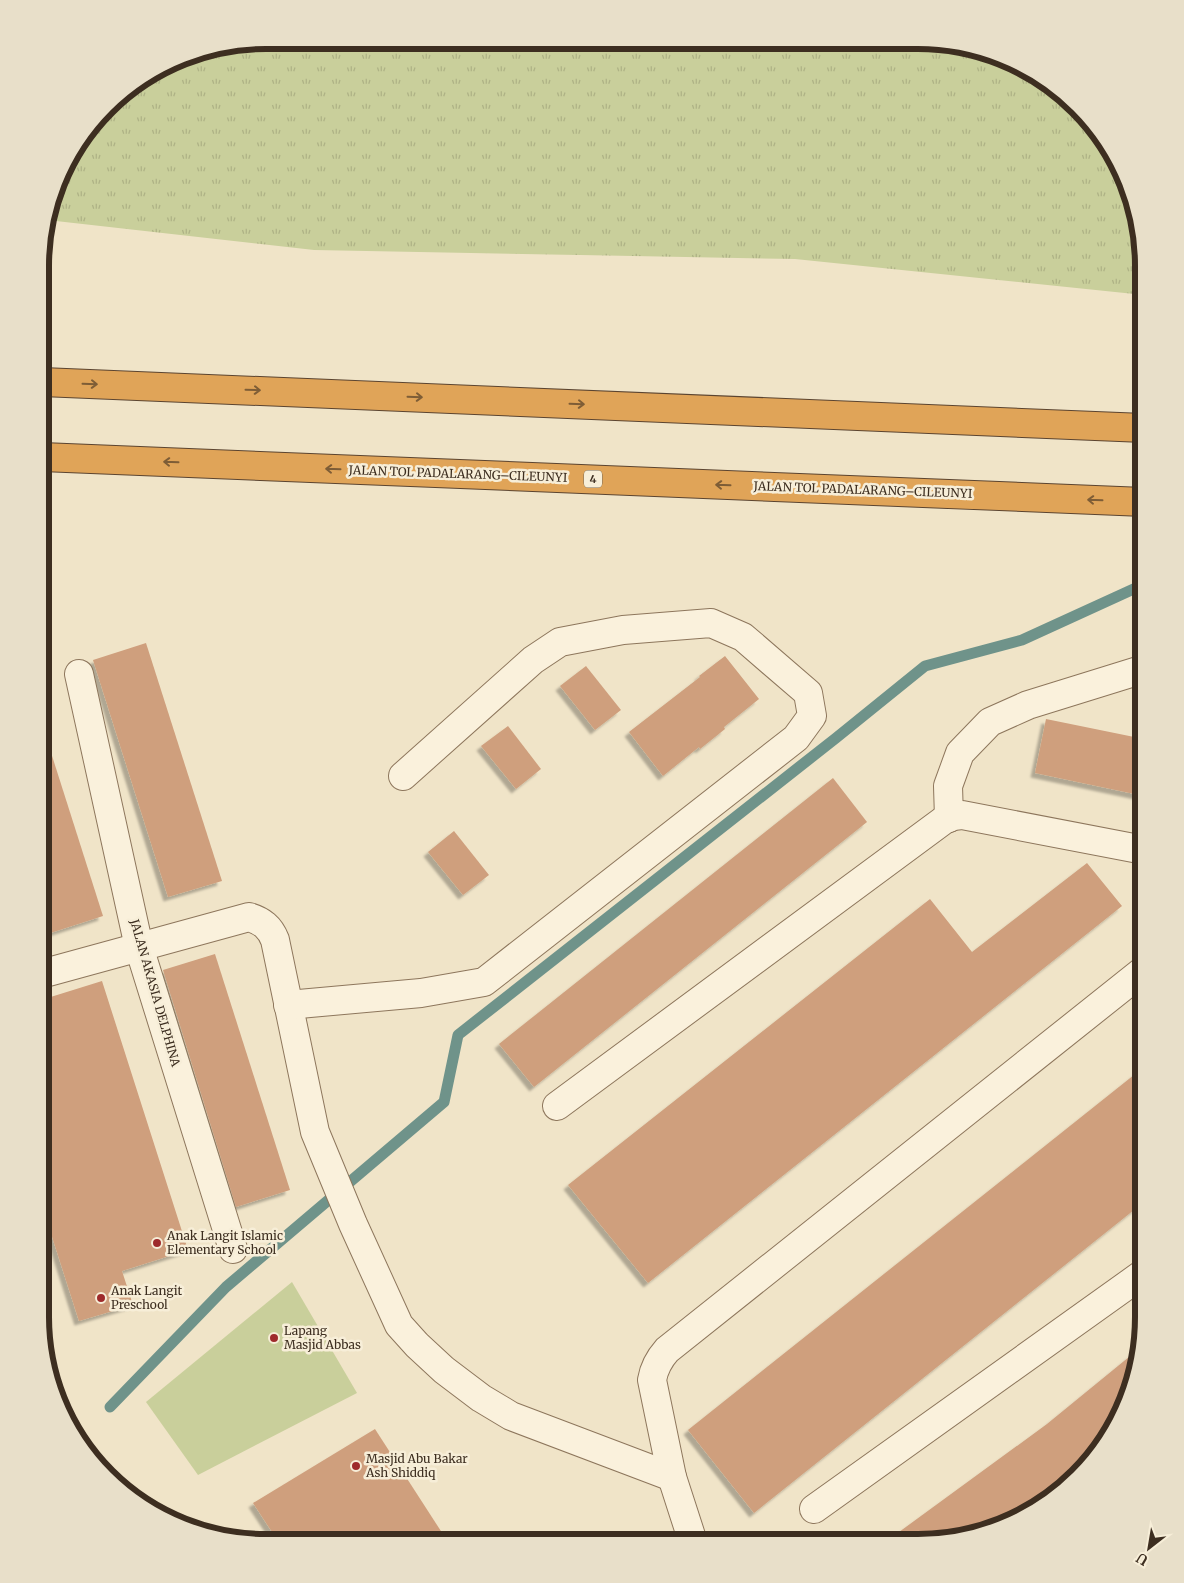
<svg xmlns="http://www.w3.org/2000/svg" width="1184" height="1583" viewBox="0 0 1184 1583" font-family="Merriweather,serif">
<style>
.grass{fill:url(#grass-tufts)}
.garden{fill:#c9cf9b}
.lines{fill:none;stroke-linecap:round;stroke-linejoin:round}
.stream{stroke:#6f938a;stroke-width:11}
.building{fill:#cf9f7d;filter:url(#shadow)}
.minor-casing{stroke:#8d765c;stroke-width:30}
.motorway-casing{stroke:#5b4430;stroke-width:30}
.minor{stroke:#faf1dc;stroke-width:28}
.motorway{stroke:#e0a458;stroke-width:28}
.oneway{stroke:#7e5d36}
.poi-dot{fill:#9e2a2b;stroke:#f7eed8;stroke-width:2}
.labels{text-anchor:middle;stroke-width:5;stroke-linejoin:round;paint-order:stroke}
.shield{fill:#f7eed8;stroke:#756857;stroke-width:1}
.shield-label{font-size:11px;font-weight:bold;fill:#3d2e20}
.street-label{font-size:12px;fill:#3d2e20;stroke:#f7eed8}
.poi-label{font-size:12px;fill:#3d2e20;stroke:#f7eed8;text-anchor:start}
.rim{fill:none;stroke:#3d2e20;stroke-width:6}
</style>
<defs>
<pattern id="grass-tufts" width="24" height="20" patternUnits="userSpaceOnUse" patternTransform="scale(1.25)"><rect width="24" height="20" fill="#c9cf9b"/><path d="M3 7l-1-3M5 7V3M7 7l1-3M15 17l-1-3M17 17v-4M19 17l1-3" fill="none" stroke="#aeb285"/></pattern>
<filter id="shadow"><feDropShadow dx="-4.5" dy="4.5" stdDeviation="1" flood-color="#0004"/></filter>
</defs>
<rect width="100%" height="100%" fill="#f0e4c8"/>
<path class="grass" d="M266,40L948,42L1044,78L1088,117L1121,166L1144,266V295L795,259L314,250L47,220L70,153L117,96L193,52Z"/>
<path class="garden" d="M292,1282L357,1393L198,1475L146,1402Z"/>
<g class="lines">
<path class="stream" d="M110,1407L226,1287L444,1102L458,1035L836,738L925,666L1022,640L1138,587L1144,588"/>
</g>
<g class="building">
<path d="M146,643L222,881L168,897L93,660Z"/>
<path d="M725,656L759,699L724,727L725,729L700,749L699,747L663,776L629,732L700,677L699,676Z"/>
<path d="M586,666L621,710L595,730L560,686Z"/>
<path d="M1046,719L1144,739V796L1035,773Z"/>
<path d="M508,726L541,769L516,789L481,746Z"/>
<path d="M47,740L103,916L41,936V741Z"/>
<path d="M833,778L867,822L534,1087L499,1044Z"/>
<path d="M454,831L489,875L463,895L428,852Z"/>
<path d="M1087,863L1122,906L648,1283L568,1185L930,899L972,952Z"/>
<path d="M215,954L290,1190L236,1207L163,970Z"/>
<path d="M102,981L188,1250L122,1271L133,1305L79,1321L40,1199L41,1000Z"/>
<path d="M1144,1067V1202L754,1513L688,1430Z"/>
<path d="M1140,1348L1132,1390L1106,1443L1067,1487L1018,1520L918,1543H884L1047,1424Z"/>
<path d="M375,1429L448,1542L278,1541L253,1503Z"/>
</g>
<g class="lines">
<defs>
<g id="minor">
<path d="M79,674L139,947L233,1249"/>
<path d="M949,818L948,786L960,753L990,722L1028,705L1144,669"/>
<path d="M41,974L249,917C262,921 270,927 275,940L315,1132L353,1224L399,1325L417,1345L444,1370L481,1398L511,1416L672,1477"/>
<path d="M288,1005L421,993L484,982L796,738L812,716L808,693L743,637L711,623L623,630L560,642L533,660L403,776"/>
<path d="M557,1106L944,820L953,816L962,815L1144,850"/>
<path d="M814,1509L1144,1273"/>
<path d="M693,1542L672,1477L652,1380C654,1368 659,1359 667,1350L1144,970"/>
</g>
<g id="motorway">
<path d="M42,382L1144,428"/>
<path d="M42,457L1144,502"/>
</g>
</defs>
<use href="#minor" class="minor-casing"/>
<use href="#motorway" class="motorway-casing"/>
<use href="#minor" class="minor"/>
<use href="#motorway" class="motorway"/>
</g>
<defs><path id="oneway-shaft" d="M-6 0H5M1.5-3L5.5 0L1.5 3" fill="none" stroke-width="1.6" stroke-linecap="round" stroke-linejoin="round" transform="scale(1.25)"/></defs>
<g class="oneway">
<use href="#oneway-shaft" transform="translate(90 384) rotate(2)"/>
<use href="#oneway-shaft" transform="translate(253 390) rotate(2)"/>
<use href="#oneway-shaft" transform="translate(415 397) rotate(2)"/>
<use href="#oneway-shaft" transform="translate(577 404) rotate(2)"/>
<use href="#oneway-shaft" transform="translate(171 462) rotate(-178)"/>
<use href="#oneway-shaft" transform="translate(333 469) rotate(-178)"/>
<use href="#oneway-shaft" transform="translate(723 485) rotate(-178)"/>
<use href="#oneway-shaft" transform="translate(1095 500) rotate(-178)"/>
</g>
<g class="poi-dot">
<circle cx="157" cy="1243" r="5"/>
<circle cx="101" cy="1298" r="5"/>
<circle cx="274" cy="1338" r="5"/>
<circle cx="356" cy="1466" r="5"/>
</g>
<g class="labels">
<rect class="shield" x="584" y="470.5" width="18" height="17" rx="4"/>
<g class="shield-label">
<text x="593" y="483">4</text>
</g>
<g class="street-label">
<text transform="translate(458 474) rotate(2)" y="4">JALAN TOL PADALARANG–CILEUNYI</text>
<text transform="translate(863 490) rotate(2)" y="4">JALAN TOL PADALARANG–CILEUNYI</text>
<text transform="translate(155 993) rotate(74)" y="4">JALAN AKASIA DELPHINA</text>
</g>
<g class="poi-label">
<text x="167" y="1240">Anak Langit Islamic<tspan x="167" dy="14">Elementary School</tspan></text>
<text x="111" y="1295">Anak Langit<tspan x="111" dy="14">Preschool</tspan></text>
<text x="284" y="1335">Lapang<tspan x="284" dy="14">Masjid Abbas</tspan></text>
<text x="366" y="1463">Masjid Abu Bakar<tspan x="366" dy="14">Ash Shiddiq</tspan></text>
</g>
</g>
<path d="M0 0H1184V1583H0ZM266 49H918A217 217 0 0 1 1135 266V1317A217 217 0 0 1 918 1534H266A217 217 0 0 1 49 1317V266A217 217 0 0 1 266 49Z" fill="#e8dfc9" fill-rule="evenodd"/>
<path class="rim" d="M266 49H918A217 217 0 0 1 1135 266V1317A217 217 0 0 1 918 1534H266A217 217 0 0 1 49 1317V266A217 217 0 0 1 266 49Z"/>
<g transform="translate(1149 1548) rotate(211)" stroke="#f7eed8" stroke-width="4" paint-order="stroke">
<path d="M0-4L9 19L0 12L-9 19Z" fill="#3d2e20"/>
<text y="-8" font-size="14" font-weight="bold" text-anchor="middle" fill="#3d2e20">U</text>
</g>
</svg>
